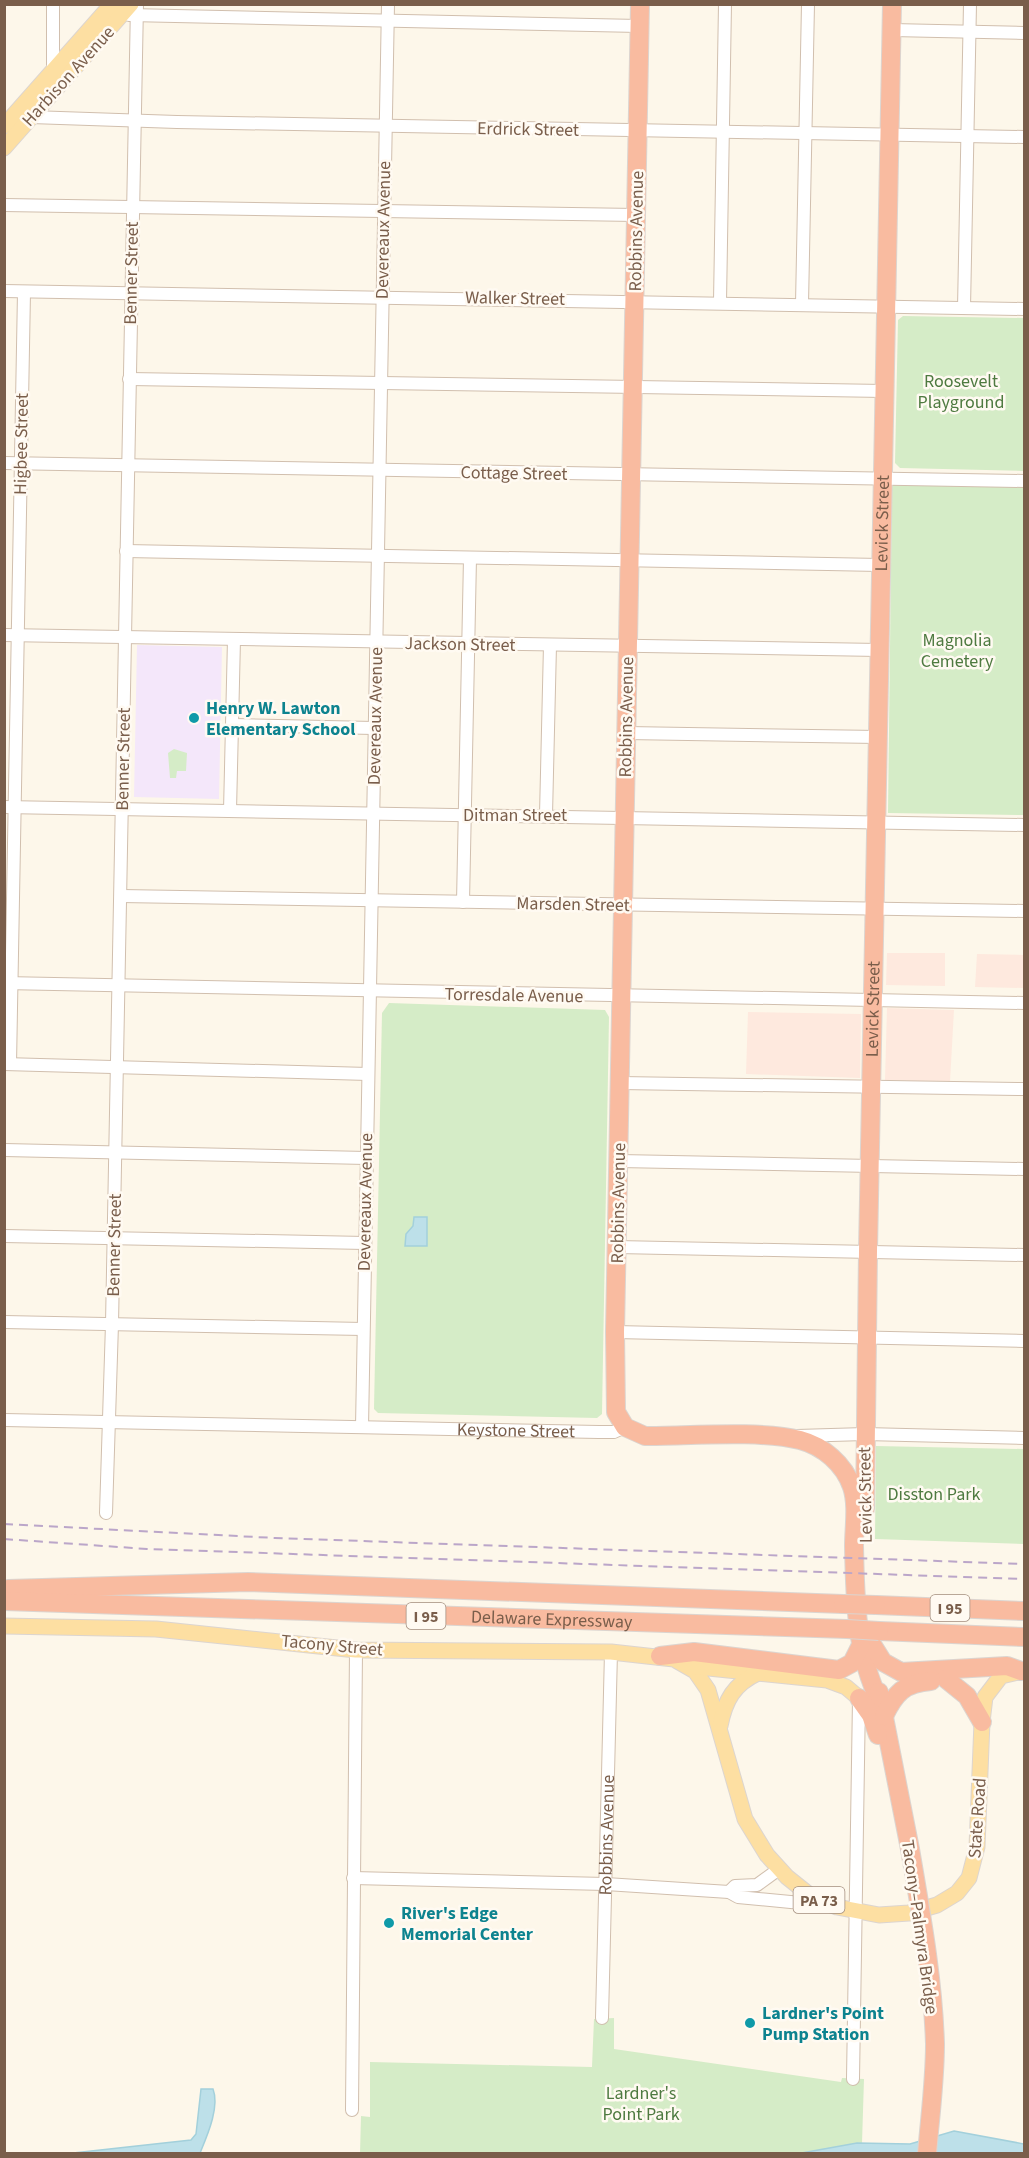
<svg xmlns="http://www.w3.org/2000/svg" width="1029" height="2158" viewBox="0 0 1029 2158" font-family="'Source Sans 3',sans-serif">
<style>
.commercial{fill:#fee9de}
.education{fill:#f4e7fa}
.green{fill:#d5ecc7}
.water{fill:#bde0e9;stroke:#a3d0db;stroke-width:1.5}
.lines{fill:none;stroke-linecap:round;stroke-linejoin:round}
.minor-casing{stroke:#d1bfae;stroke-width:14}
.major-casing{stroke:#dcd5d0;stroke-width:17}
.highway-casing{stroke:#dcd5d0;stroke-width:20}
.minor{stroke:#fff;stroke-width:12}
.major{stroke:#fddfa2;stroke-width:15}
.highway{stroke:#f9bba0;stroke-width:18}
.rail{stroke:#bba6c9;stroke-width:2;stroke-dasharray:9 6;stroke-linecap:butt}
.highway-bridge-casing{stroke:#dcd5d0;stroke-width:20;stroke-linecap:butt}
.highway-bridge{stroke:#f9bba0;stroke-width:18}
.culture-dot{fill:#0f9aa8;stroke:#fffaf2;stroke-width:2}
.labels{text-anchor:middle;stroke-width:5;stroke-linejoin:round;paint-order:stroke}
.shield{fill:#fffaf2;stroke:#a28d7d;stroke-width:1.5}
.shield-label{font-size:16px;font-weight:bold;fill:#7a5e4b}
.street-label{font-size:18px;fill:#7a5e4b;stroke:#fffaf2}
.park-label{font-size:18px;fill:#4e7a40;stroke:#fffaf2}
.culture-label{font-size:18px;font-weight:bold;fill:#0d838f;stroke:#fffaf2;text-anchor:start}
</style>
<rect width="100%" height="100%" fill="#fdf7ea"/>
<g class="commercial">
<path d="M887,953H945V986L886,985Z"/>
<path d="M977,954L1024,955V988L975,987Z"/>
<path d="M887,1008L954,1010L950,1082L885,1080Z"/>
<path d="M748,1012L861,1014L860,1078L746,1074Z"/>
</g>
<path class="education" d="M137,645L222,647L219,799L134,797Z"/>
<g class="green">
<path d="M903,316L1024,318V471L900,468L895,463L898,320Z"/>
<path d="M892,484L1024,486V815L888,813Z"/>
<path d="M174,749L187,753L186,771H177L176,778H170L168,753Z"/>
<path d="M389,1003L605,1010L609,1017L602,1414L597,1418L378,1413L374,1409L382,1013Z"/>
<path d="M876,1446L1024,1449V1544L875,1539Z"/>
<path d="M614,2018V2049L841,2082L842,2078L864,2079L862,2143L804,2153L360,2154L361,2116L370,2117V2062L592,2067L594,2019Z"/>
</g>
<g class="water">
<path d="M414,1217H427V1246H405L406,1234L413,1226Z"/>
<path d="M201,2089H213C220,2107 207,2136 200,2153H73L191,2140L196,2134Z"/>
<path d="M954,2131L1024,2144V2154H796L857,2143L910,2144Z"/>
</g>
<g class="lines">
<defs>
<g id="minor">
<path d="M129,15L639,26"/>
<path d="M892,30L1024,33"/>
<path d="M53,69V4"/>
<path d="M31,117L177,122L1024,137"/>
<path d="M4,205L636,215"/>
<path d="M4,291L1024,309"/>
<path d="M720,302L725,4"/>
<path d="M802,304L808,4"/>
<path d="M964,308L970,4"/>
<path d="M129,379L884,391"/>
<path d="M4,463L1024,481"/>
<path d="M126,551L880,565"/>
<path d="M4,635L879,650"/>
<path d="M233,725L374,728"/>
<path d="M627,733L878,737"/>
<path d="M4,807L1024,825"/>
<path d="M230,811L234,639"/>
<path d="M546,815L550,645"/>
<path d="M121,896L1024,911"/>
<path d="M463,902L470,558"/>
<path d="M4,983L1024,1003"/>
<path d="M4,1064L368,1074"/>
<path d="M10,1064L24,292"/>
<path d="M620,1083L1024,1089"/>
<path d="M4,1150L366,1158"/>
<path d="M619,1161L1024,1169"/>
<path d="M4,1236L365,1243"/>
<path d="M617,1247L1024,1255"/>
<path d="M4,1322L363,1329"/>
<path d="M615,1332L1024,1341"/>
<path id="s1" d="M4,1420L599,1432H614L625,1427"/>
<path d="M362,1427L388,4"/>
<path d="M797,1436L865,1434L1024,1438"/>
<path d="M106,1513L112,1324L137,4"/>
<path d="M353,1878L606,1884L729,1892L738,1897L801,1903L812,1897"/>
<path d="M729,1892L735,1886L757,1885L779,1869"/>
<path id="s2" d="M602,2018L611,1652"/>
<path d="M853,2079L859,1699"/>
<path d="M352,2110L356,1650"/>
</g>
<g id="major">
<path d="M4,126L112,4"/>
<path d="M4,148L131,4"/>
<path d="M4,1626L156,1629L356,1650L611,1652L674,1659L695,1671L708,1690L745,1819L767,1855L787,1877L812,1897L837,1907L879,1915L909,1913L937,1905L957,1893L969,1878L977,1847L982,1722L985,1697L1001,1676L1022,1671"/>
<path d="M689,1666L827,1680L846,1687L859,1698"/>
<path d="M720,1726C725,1700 734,1684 758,1673"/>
</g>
<g id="highway">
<path d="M640,4L615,1332L616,1412L625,1427L645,1436C689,1436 759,1430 800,1440C823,1446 844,1464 852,1487C858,1505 854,1528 854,1546C855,1599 856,1654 880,1702"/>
<path id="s3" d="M865,1509L868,1251L892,4"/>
<path d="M8,1589L248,1582L843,1604"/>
<path id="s4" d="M4,1601L847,1629"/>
<path d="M876,1605L1024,1611"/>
<path d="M879,1631L1024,1637"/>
<path d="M873,1646L883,1662L901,1672L1007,1666L1021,1671"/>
<path d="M660,1656L694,1652L839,1670L852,1663L861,1645"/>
<path d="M946,1679L967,1696L982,1722"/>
<path d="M879,1692L910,1849"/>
<path d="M859,1698L871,1715L878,1735"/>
<path d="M884,1716C895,1693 904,1683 931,1681"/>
</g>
</defs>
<use href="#minor" class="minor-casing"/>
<use href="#major" class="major-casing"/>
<use href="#highway" class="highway-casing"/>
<use href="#minor" class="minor"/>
<use href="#major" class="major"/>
<use href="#highway" class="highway"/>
<g class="rail">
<path d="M4,1524L275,1538L1024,1564"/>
<path d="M4,1539L147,1549L1024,1579"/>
</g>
<defs>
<g id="highway-bridge">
<path d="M843,1604L876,1605"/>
<path d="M847,1629L879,1631"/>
<path d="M910,1849C921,1914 933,1978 935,2044C935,2081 930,2117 927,2154"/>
</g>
</defs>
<use href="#highway-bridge" class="highway-bridge-casing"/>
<use href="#highway-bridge" class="highway-bridge"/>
</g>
<g class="culture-dot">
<circle cx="194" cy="718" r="6"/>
<circle cx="389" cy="1923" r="6"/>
<circle cx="750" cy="2023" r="6"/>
</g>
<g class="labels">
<g class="shield">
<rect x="930.5" y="1595" width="39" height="26" rx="4.5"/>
<rect x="406.5" y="1603" width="39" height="26" rx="4.5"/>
<rect x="793.5" y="1887" width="51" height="26" rx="4.5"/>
</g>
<g class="shield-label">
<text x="950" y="1614">I 95</text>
<text x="426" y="1622">I 95</text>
<text x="819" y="1906">PA 73</text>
</g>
<g class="street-label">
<text transform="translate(68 76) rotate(-48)" y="6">Harbison Avenue</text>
<text transform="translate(528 129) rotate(1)" y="6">Erdrick Street</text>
<text transform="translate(383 230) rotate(-89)" y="6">Devereaux Avenue</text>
<text transform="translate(636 231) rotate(-89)" y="6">Robbins Avenue</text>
<text transform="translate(131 273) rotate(-89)" y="6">Benner Street</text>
<text transform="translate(515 298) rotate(1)" y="6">Walker Street</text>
<text transform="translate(21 444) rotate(-89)" y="6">Higbee Street</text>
<text transform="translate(514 473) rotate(1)" y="6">Cottage Street</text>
<text dy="6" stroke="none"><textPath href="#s3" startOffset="986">Levick Street</textPath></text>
<text transform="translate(460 644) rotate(1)" y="6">Jackson Street</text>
<text transform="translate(375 716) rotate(-89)" y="6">Devereaux Avenue</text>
<text transform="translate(626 717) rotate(-89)" y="6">Robbins Avenue</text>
<text transform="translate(123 759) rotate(-89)" y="6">Benner Street</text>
<text x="515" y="821">Ditman Street</text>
<text transform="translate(573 904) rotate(1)" y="6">Marsden Street</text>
<text transform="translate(514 995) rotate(1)" y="6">Torresdale Avenue</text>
<text dy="6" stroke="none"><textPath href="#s3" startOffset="500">Levick Street</textPath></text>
<text transform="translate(365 1202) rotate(-89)" y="6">Devereaux Avenue</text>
<text transform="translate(618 1203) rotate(-89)" y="6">Robbins Avenue</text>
<text transform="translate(114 1245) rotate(-89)" y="6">Benner Street</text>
<text dy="6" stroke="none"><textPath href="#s1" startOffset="512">Keystone Street</textPath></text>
<text transform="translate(865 1495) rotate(-91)" y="6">Levick Street</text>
<text dy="6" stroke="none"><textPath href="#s4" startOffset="548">Delaware Expressway</textPath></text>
<text transform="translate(332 1645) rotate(5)" y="6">Tacony Street</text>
<text transform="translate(977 1818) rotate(-86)" y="6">State Road</text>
<text dy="6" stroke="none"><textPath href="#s2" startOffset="183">Robbins Avenue</textPath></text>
<text transform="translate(920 1927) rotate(82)" y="6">Tacony–Palmyra Bridge</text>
</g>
<g class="park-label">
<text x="961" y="387">Roosevelt<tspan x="961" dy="21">Playground</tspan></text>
<text x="957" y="646">Magnolia<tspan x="957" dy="21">Cemetery</tspan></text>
<text x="934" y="1500">Disston Park</text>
<text x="641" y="2099">Lardner's<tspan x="641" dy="21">Point Park</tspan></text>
</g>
<g class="culture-label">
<text x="206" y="714">Henry W. Lawton<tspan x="206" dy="21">Elementary School</tspan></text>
<text x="401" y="1919">River's Edge<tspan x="401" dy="21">Memorial Center</tspan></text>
<text x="762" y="2019">Lardner's Point<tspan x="762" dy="21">Pump Station</tspan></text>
</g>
</g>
<rect width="1029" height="2158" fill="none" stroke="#7a5e4b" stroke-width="12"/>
</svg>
